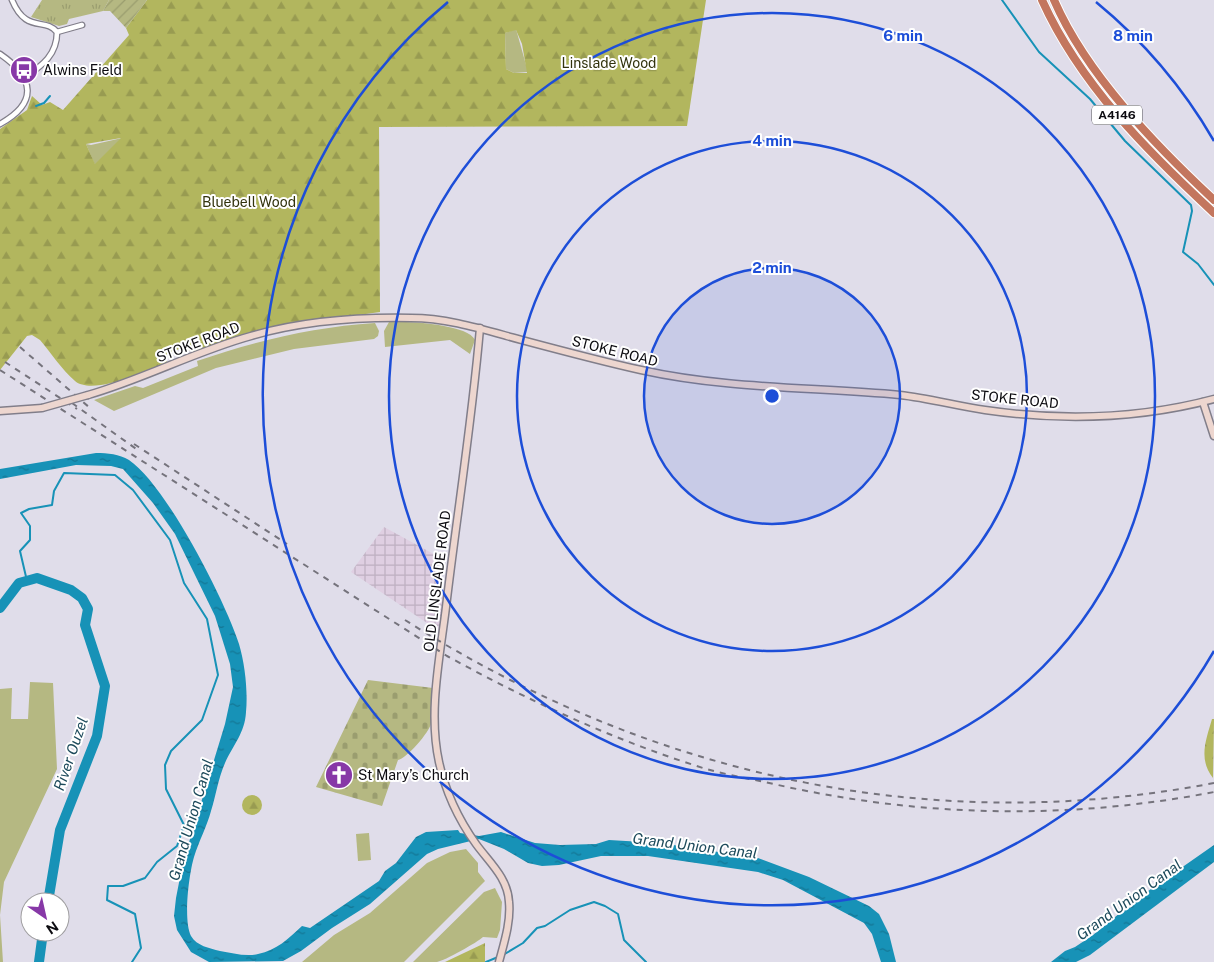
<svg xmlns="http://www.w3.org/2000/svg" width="1214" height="962" viewBox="0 0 1214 962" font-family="'Public Sans',sans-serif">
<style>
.industrial{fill:url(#industrial-grid)}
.grass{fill:#b5b882}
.forest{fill:url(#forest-firs);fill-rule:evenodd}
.cemetery{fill:url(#cemetery-stones)}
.park{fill:url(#park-tufts)}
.garden{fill:url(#garden-furrows)}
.water{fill:url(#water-ripples)}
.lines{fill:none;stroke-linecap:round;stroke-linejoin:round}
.stream{stroke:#1792b7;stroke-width:2}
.river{stroke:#1792b7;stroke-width:10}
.street-casing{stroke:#817e8a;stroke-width:7}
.secondary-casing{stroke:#817e8a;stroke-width:9}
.highway-casing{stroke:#fff;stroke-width:10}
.street{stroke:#fff;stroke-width:4.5}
.secondary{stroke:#edd6cf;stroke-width:6}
.highway{stroke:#c3765e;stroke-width:8}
.rail{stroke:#75737c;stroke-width:2;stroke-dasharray:6 6;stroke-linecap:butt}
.secondary-bridge-casing{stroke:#817e8a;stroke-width:9;stroke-linecap:butt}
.secondary-bridge{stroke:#edd6cf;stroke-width:6}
.ring{fill:none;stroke:#1d4ed8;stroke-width:2.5}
.labels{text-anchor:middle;stroke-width:4;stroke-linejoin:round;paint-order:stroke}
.shield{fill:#fff;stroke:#555458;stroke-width:1}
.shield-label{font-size:12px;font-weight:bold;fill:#0c0b10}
.park-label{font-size:14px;fill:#32330d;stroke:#fff}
.poi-label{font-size:14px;fill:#0c0b10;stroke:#fff;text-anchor:start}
.street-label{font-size:14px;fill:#0c0b10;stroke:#fff}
.water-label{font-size:15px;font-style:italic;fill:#1d4a5b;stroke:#fff}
.centre{fill:#1d4ed8;stroke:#fff;stroke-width:2.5}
.ring-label{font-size:15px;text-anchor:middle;font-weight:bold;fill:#1d4ed8;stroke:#fff;stroke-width:4;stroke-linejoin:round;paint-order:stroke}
</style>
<defs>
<pattern id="industrial-grid" width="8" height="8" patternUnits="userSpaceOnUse" patternTransform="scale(1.25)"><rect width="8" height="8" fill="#dfcfe2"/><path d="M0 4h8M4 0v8" fill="none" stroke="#beb0c1"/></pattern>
<pattern id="forest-firs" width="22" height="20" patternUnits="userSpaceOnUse" patternTransform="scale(1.25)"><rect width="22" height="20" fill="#b2b65e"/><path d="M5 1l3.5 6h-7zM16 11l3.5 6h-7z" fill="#989b51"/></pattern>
<pattern id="cemetery-stones" width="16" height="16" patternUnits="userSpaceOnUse" patternTransform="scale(1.25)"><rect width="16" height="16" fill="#b5b882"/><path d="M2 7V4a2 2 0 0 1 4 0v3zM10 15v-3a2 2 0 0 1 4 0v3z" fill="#9a9d6f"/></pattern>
<pattern id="park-tufts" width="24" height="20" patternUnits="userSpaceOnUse" patternTransform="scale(1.25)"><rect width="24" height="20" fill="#b5b882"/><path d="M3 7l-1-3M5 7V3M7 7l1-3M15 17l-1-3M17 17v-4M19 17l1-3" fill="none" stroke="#9a9d6f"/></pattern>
<pattern id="garden-furrows" width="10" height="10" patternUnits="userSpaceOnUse" patternTransform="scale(1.25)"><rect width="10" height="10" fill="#b5b882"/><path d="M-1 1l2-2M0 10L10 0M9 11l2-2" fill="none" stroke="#9a9d6f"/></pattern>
<pattern id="water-ripples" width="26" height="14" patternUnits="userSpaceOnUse" patternTransform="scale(1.25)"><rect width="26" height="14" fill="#1792b7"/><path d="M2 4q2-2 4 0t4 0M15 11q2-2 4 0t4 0" fill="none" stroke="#137593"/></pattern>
</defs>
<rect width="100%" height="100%" fill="#e0ddea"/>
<path class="industrial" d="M384,527L441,558L432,579L440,583V589L444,595L439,631L351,572Z"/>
<g class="grass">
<path d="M516,29L528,72L514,73L506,69L505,33Z"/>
<path d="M122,138L95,165L86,144L91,145Z"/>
<path d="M389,322C405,321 468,324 475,340L470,354L450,340L385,347L384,331Z"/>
<path d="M375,323L379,331L378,336L374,339L294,349L216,368L114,411L94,400L135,386L143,388L198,366L197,361C255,341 313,327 375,323Z"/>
<path d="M30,682L53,683L57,769L4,882L0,915L3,962H0V689L12,688L11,719H28Z"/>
<path d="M369,833L371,860L358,861L356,834Z"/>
<path d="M466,849L478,863V872L485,881L404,962H302L334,935L370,913L427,863L450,852Z"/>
<path d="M495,888L502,902L500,930L497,938L483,937C478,942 444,961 437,962C430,962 421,962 413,962L484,892Z"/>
</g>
<g class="forest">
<path d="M147,0H706L687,126L379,127L380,312L288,325L198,353L181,348L166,355L167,364C148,371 92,396 75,381C62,370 51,353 40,340L32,335L27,336L0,370V129L27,110L32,96L42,105L50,102L63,110L129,35L126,28ZM516,30L522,44L527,73H514L506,69L505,33ZM121,138L95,164L86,144Z"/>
<path d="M1212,719H1214L1213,778C1198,759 1206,740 1212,719Z"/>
<circle cx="252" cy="805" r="10"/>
<path d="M485,943V962H445Z"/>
</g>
<path class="cemetery" d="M368,680L433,688C432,699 433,712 431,723C430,732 406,759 398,760L382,806L316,787Z"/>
<path class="park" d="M42,0H109L103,11L69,19L67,24L59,26L31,17Z"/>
<path class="garden" d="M109,0H147L126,28L110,11H103Z"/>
<g class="water">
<path d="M96,453C108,453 119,454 129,460C166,485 225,600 239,644C245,664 248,692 246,712C245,733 233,745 225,763C218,779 216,795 211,811C207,826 199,841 194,857C189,874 183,920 191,936C197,946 209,948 220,951C232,953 246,957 258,954C277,950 288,939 302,926L310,928L379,881L385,871L396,863L416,837L426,832L458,830L460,833L479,836L501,832L535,843L560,845L596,844L609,840L660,843L758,858L809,877L869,906L879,914L889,934L896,962H881L872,934L864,923L783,880L758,872L648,856H601L559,865L542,866L528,863L504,849L479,839L438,849L427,854L370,904L332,928L301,951L283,961L209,962L191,952L177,930L174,916L176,898L183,862L225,724L233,687L230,664L215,616L175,534L153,503L123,469L111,466L76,465L0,479V469Z"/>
<path d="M1214,845V862L1090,955L1076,962H1051L1065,951L1075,947L1093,935L1141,896Z"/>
</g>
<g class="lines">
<g class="stream">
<path d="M1002,0L1039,52L1090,99L1125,141L1191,205L1192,211L1183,252L1198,264L1214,285"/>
<path d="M36,106L44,103L50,96"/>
<path d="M27,581L20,551L30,540V526L21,513L29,509L52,505L54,491L64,473L115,475L133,490L170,540L184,583L207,619L218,675L202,720L171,751L165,765L166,789L184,825L177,846L157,862L145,878L123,886H108L107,900L135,914L141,948L132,962"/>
<path d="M503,955L523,943L537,928L545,926L570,910L594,902L605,906L618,914L624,940L646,962"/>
<path d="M486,962L498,957"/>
</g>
<g class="river">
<path d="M0,608L19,583L37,578L71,590L82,598L88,609L85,625L105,686L97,736L60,830L48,902"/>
<path d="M39,962L43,932"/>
</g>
<defs>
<g id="street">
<path d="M12,0C26,34 45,17 57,32C57,56 41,66 23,79"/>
<path d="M57,32L82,25"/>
<path d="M0,54C35,78 38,103 0,124"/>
</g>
<g id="secondary">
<path d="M480,328C472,422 457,514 446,607C440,657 428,712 439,762C445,790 459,820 476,844C489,862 508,878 509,902C511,922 504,943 499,962"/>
<path d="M88,395C144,379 196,351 251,336C302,321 359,317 411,318C444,318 475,327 507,336C552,348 596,360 641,370C726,389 814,387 900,395C928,398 957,406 985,410C1061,421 1139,419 1214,399"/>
<path d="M1203,402L1214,436"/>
<path d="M0,411L42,408"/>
</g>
<g id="highway">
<path d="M1042,0C1080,84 1147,151 1214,213"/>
<path d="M1054,0C1086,74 1156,146 1214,200"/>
</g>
</defs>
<use href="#street" class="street-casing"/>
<use href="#secondary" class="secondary-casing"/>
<use href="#highway" class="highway-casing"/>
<use href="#street" class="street"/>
<use href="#secondary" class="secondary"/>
<use href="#highway" class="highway"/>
<g class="rail">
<path d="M20,347L90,408"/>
<path d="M5,362L77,409"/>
<path d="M0,370L447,656C529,701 614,740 703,768C723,774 745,778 765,782C914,817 1064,821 1214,792"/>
<path d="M72,403L139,451"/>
<path d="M134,444L287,544"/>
<path d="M405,620C649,775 928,838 1214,783"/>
</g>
<defs>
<path id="secondary-bridge" d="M42,408L88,395"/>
</defs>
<use href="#secondary-bridge" class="secondary-bridge-casing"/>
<use href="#secondary-bridge" class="secondary-bridge"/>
</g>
<circle cx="772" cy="396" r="128" fill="#1d4ed8" fill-opacity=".12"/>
<g class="ring">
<circle cx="772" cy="396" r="128"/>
<circle cx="772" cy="396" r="255"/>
<circle cx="772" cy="396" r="383"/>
<path d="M1214 651A510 510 0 1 1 448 2M1096 2A510 510 0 0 1 1214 141"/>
</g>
<defs>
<symbol id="bus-disc" viewBox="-11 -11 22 22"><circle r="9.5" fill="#8738a7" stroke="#fff"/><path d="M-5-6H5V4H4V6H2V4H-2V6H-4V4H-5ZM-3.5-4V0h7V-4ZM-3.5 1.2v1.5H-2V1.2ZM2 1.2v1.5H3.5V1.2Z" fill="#fff"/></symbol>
<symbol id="church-disc" viewBox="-11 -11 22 22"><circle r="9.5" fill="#8738a7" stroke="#fff"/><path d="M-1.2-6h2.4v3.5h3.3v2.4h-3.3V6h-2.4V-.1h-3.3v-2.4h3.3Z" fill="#fff"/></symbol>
</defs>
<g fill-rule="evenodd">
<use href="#bus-disc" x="8" y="54" width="32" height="32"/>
<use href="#church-disc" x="323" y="759" width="32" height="32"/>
</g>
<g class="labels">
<rect class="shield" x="1092" y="105.5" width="50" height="19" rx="4"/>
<g class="shield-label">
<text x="1117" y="119">A4146</text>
</g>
<g class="park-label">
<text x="609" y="68">Linslade Wood</text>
<text x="249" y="207">Bluebell Wood</text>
</g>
<g class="poi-label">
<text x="43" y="75">Alwins Field</text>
<text x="358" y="780">St Mary’s Church</text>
</g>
<g class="street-label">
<text transform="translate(198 342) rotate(-21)" y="5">STOKE ROAD</text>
<text transform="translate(615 351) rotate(14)" y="5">STOKE ROAD</text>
<text transform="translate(1015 399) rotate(6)" y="5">STOKE ROAD</text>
<text transform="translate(437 581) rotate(-83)" y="5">OLD LINSLADE ROAD</text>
</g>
<g class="water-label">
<text transform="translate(71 754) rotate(-71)" y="5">River Ouzel</text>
<text transform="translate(191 820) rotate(-74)" y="5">Grand Union Canal</text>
<text transform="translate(695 846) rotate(7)" y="5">Grand Union Canal</text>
<text transform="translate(1129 900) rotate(-36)" y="5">Grand Union Canal</text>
</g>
</g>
<circle cx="772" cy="396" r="8" class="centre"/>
<g class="ring-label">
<text x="1133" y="41">8 min</text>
<text x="903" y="41">6 min</text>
<text x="772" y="146">4 min</text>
<text x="772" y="273">2 min</text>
</g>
<g transform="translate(45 917) rotate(146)"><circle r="24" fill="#ffffff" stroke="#9e9d9f"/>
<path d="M0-4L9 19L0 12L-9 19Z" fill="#8738a7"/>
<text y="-8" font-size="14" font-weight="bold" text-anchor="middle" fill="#0c0b10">N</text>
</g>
</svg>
